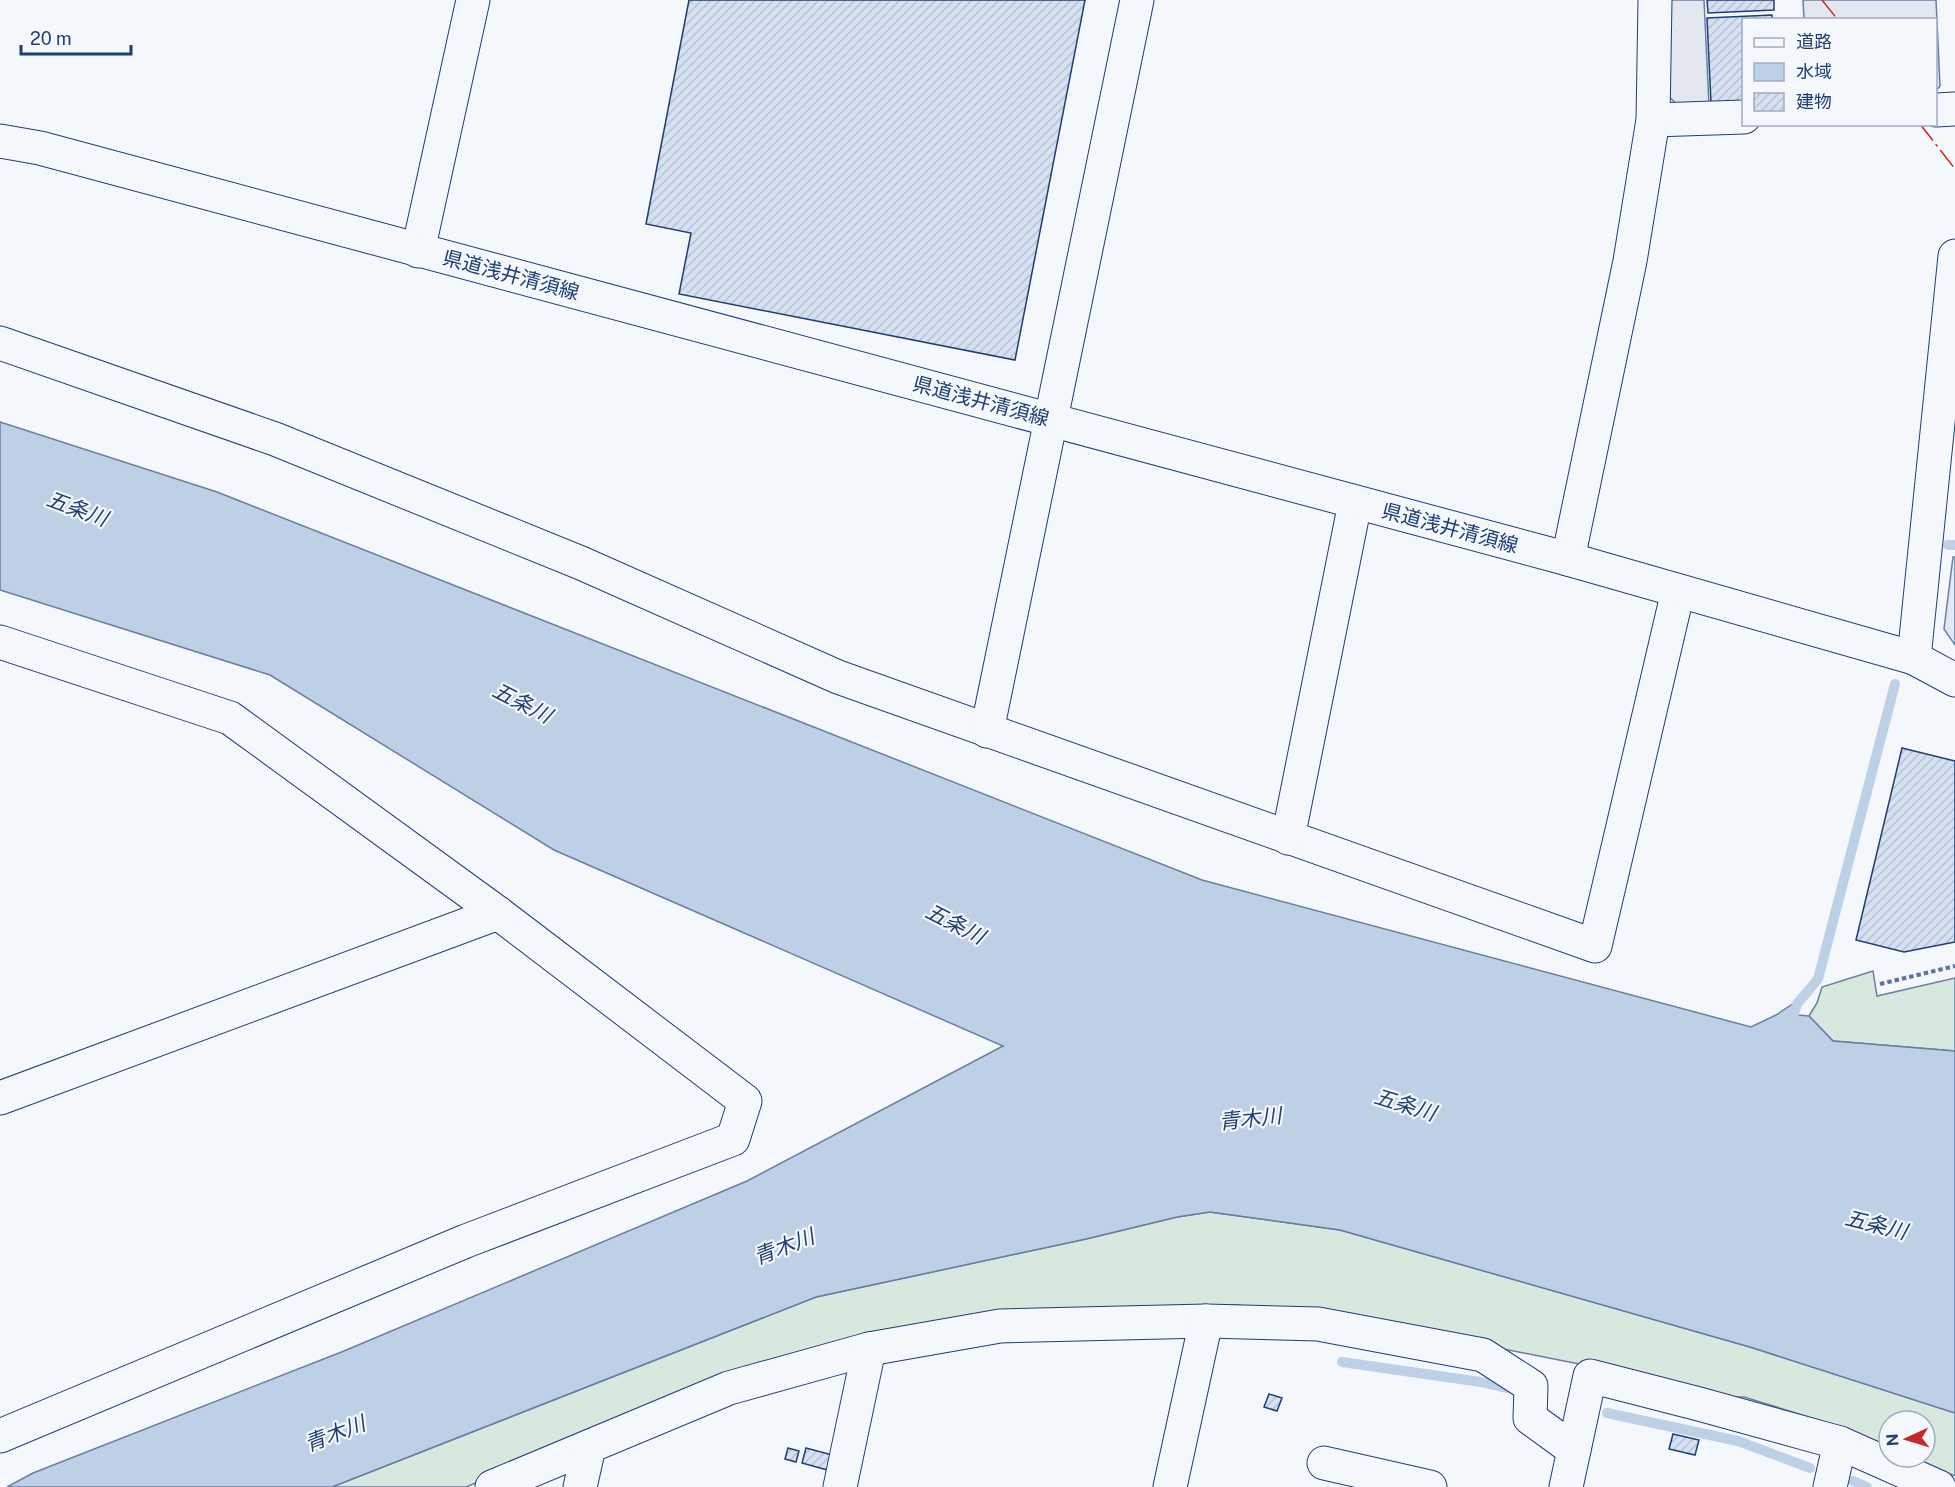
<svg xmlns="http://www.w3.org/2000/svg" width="1955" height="1487" viewBox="0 0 1955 1487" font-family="'Public Sans','Noto Sans JP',sans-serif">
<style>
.grass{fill:#d7e8df;stroke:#687fa3;stroke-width:1.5}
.parking{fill:#e3e8f0;stroke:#687fa3;stroke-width:1.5}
.water{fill:#bed0e5;stroke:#687fa3;stroke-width:1.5}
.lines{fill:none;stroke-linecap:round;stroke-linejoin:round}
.stream{stroke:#bed0e5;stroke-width:10}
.building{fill:url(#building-hatch);stroke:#1d3f73;stroke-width:1.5}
.street-casing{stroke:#1d3f73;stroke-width:35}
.secondary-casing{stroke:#1d3f73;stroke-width:35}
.path{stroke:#5e769c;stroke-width:4;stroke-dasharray:4.5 3;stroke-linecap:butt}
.street{stroke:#f4f7fb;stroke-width:33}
.secondary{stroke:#f4f7fb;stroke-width:33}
.power{stroke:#c62828;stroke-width:1.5;stroke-dasharray:21 4.5 3 4.5;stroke-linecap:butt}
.labels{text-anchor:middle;stroke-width:4.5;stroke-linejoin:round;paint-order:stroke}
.street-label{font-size:20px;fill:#1d3f73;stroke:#f4f7fb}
.water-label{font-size:21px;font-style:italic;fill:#1d3f73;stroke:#f4f7fb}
</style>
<defs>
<pattern id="building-hatch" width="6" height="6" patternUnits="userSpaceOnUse" patternTransform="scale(1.5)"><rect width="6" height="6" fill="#d5e0f0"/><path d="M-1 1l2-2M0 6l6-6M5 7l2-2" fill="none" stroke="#b6c1d1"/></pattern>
</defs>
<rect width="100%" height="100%" fill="#f4f7fb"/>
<g class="grass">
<path d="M1873,971L1877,996L1955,978V1051L1833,1041L1809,1016L1817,1003L1822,987Z"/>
<path d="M1210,1212L1340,1230L1750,1347L1955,1413V1476L1912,1457H1925V1421H1889V1448L1838,1426L1744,1397H1720L1604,1369L1339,1316L1236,1305L994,1311L586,1438L466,1487H332L816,1297L1086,1239L1177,1217Z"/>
</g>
<g class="parking">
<path d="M1669,0H1704L1709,105L1680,107L1667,95Z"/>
<path d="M1803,0H1936L1940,86L1936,91V20L1804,19Z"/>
<path d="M1953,557H1955V645L1944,629Z"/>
</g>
<path class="water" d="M0,422L217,492L1202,880L1751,1027L1776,1015L1794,1003L1799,1005L1798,1015L1809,1016L1833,1041L1955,1051V1413L1750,1347L1340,1230L1210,1212L1177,1217L1086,1239L816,1297L332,1487H7L33,1473L344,1351L747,1181L1003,1046L554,850L270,675L0,590Z"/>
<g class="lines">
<g class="stream">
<path d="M1948,545H1955"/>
<path d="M1793,1017L1797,1004L1818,979L1895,684"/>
<path d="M1342,1362L1481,1382L1506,1388"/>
<path d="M1607,1413L1738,1441L1810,1468"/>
<path d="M1853,1481L1867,1487"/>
</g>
</g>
<g class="building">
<path d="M689,0H1085L1015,360L679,294L691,233L646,224Z"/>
<path d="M1707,0H1774V10L1708,13Z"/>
<path d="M1772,15V20H1744V102L1711,103L1707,18Z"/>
<path d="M1902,748L1955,761V942L1904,952L1856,940Z"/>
<path d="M1269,1394L1282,1398L1277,1411L1264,1407Z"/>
<path d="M1673,1434L1699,1440L1695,1455L1669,1449Z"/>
<path d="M788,1448L799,1451L796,1462L785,1459Z"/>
<path d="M806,1448L836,1456L831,1471L802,1463Z"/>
</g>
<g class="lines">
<defs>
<g id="street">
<path d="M1936,110L1955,109"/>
<path d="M1653,120L1744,117"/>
<path d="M418,251L473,0"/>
<path d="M0,343L275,439L581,563L838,677L1595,946L1678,591"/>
<path d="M1568,559L1630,261L1653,120L1655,0"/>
<path d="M0,642L230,718L498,913L745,1101L733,1139L466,1241L0,1436"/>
<path d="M1914,658L1955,256"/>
<path d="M987,731L1137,0"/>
<path d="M1288,838L1355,503"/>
<path d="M0,1098L498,913"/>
<path d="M1324,1463L1430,1487"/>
<path d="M492,1487L729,1388L869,1349L1000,1326L1206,1321L1318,1324L1483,1355L1531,1386L1530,1418L1574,1450"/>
<path d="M580,1487L589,1447"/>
<path d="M840,1487L869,1349"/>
<path d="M1170,1487L1206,1321"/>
<path d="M1566,1487L1590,1376L1699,1404L1840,1443L1939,1487"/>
<path d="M1830,1487L1840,1443"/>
</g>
<path id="secondary" d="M0,141L40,148L1568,559L1914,658L1955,680"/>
</defs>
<use href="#street" class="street-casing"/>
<use href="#secondary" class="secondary-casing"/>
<path class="path" d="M1880,984L1955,966"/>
<use href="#street" class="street"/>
<use href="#secondary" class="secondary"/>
<g class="power">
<path d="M1822,0L1838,20"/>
<path d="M1920,124L1955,169"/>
</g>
</g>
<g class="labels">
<g class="street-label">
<text transform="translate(511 275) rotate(15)" y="7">県道浅井清須線</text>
<text transform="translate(981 401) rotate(15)" y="7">県道浅井清須線</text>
<text transform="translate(1450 528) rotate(15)" y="7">県道浅井清須線</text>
</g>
<g class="water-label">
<text transform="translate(77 509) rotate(20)" y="7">五条川</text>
<text transform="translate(522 703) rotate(27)" y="7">五条川</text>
<text transform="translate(955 924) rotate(27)" y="7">五条川</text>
<text transform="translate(1405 1105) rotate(17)" y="7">五条川</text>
<text transform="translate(1250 1119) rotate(-6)" y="7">青木川</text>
<text transform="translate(1876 1225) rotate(14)" y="7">五条川</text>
<text transform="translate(784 1247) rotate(-21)" y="7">青木川</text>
<text transform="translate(335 1434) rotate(-21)" y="7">青木川</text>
</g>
</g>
<rect x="1742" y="18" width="195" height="108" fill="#f4f7fb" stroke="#9eadc5" stroke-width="1.5"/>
<rect x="1754" y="38" width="30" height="9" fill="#f4f7fb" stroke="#9eadc5" stroke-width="1.5"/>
<text x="1796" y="48" font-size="18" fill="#1d3f73">道路</text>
<rect x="1754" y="63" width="30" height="18" fill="#bed0e5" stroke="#9eadc5" stroke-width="1.5"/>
<text x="1796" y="78" font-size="18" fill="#1d3f73">水域</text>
<rect x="1754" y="93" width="30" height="18" fill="url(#building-hatch)" stroke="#9eadc5" stroke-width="1.5"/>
<text x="1796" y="108" font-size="18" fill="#1d3f73">建物</text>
<g transform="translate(1907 1439) rotate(266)"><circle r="28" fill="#f4f7fb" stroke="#9eadc5" stroke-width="1.5"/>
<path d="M0-4.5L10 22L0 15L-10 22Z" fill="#c62828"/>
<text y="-9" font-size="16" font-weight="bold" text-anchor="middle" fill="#1d3f73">N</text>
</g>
<path d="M21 45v9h110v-9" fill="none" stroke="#1d3f73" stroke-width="3"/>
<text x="30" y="45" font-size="18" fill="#1d3f73" stroke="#f4f7fb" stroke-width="4.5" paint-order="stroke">20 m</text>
</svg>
